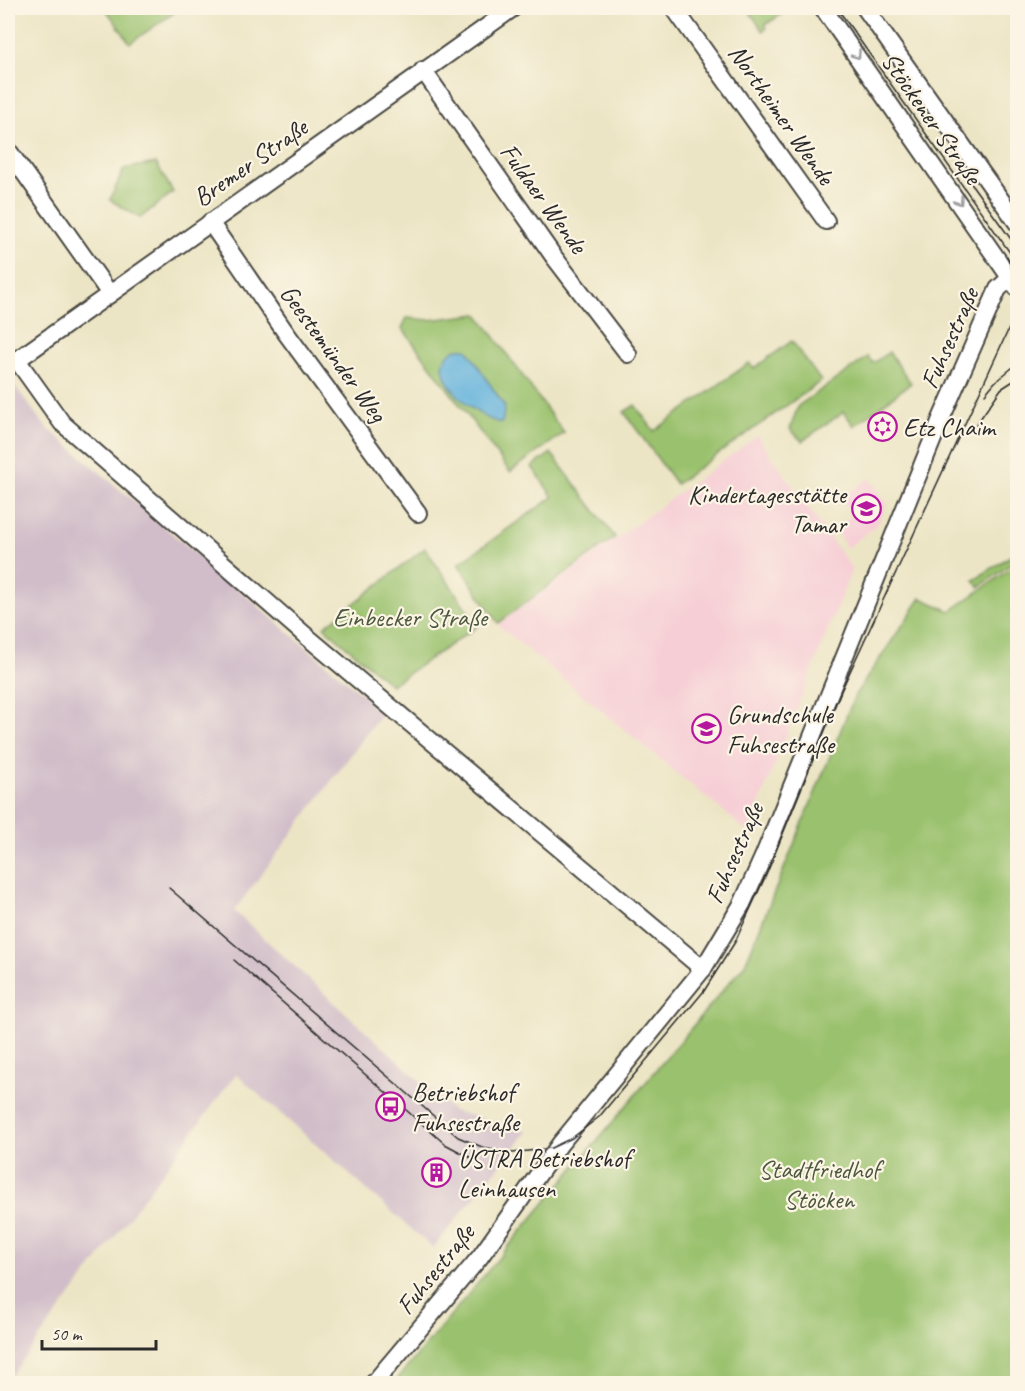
<svg xmlns="http://www.w3.org/2000/svg" width="1025" height="1391" viewBox="0 0 1025 1391" font-family="Caveat,sans-serif">
<style>
.built{fill:#f6cfd6}
.industrial{fill:#d1bdc9}
.green{fill:#9ac16d;stroke:#62764c;stroke-width:1.5}
.water{fill:#61b1dc;stroke:#466e84;stroke-width:1.5}
.lines{fill:none;stroke-linecap:round;stroke-linejoin:round}
.minor-casing{stroke:#484742;stroke-width:20}
.minor{stroke:#fff;stroke-width:16}
.tram{stroke:#2b2b2b;stroke-width:1.5}
.oneway{stroke:#a0a0a0}
.labels{text-anchor:middle;stroke-width:4.5;stroke-linejoin:round;paint-order:stroke}
.street-label{font-size:26px;fill:#2b2b2b;stroke:#fcf5e5}
.poi-label{font-size:26px;fill:#2b2b2b;stroke:#fcf5e5;text-anchor:start}
.park-label{font-size:26px;fill:#4c583f;stroke:#fcf5e5}
</style>
<rect width="100%" height="100%" fill="#fcf5e5"/>
<filter id="ink" filterUnits="userSpaceOnUse"><feTurbulence type="fractalNoise" baseFrequency=".0167" numOctaves="2"/><feDisplacementMap in="SourceGraphic" scale="12" xChannelSelector="R" yChannelSelector="G"/><feConvolveMatrix kernelMatrix="1 2 1 2 8 2 1 2 1" color-interpolation-filters="sRGB"/></filter>
<filter id="wash" filterUnits="userSpaceOnUse"><feTurbulence type="fractalNoise" baseFrequency=".008" numOctaves="4" result="noise"/><feDisplacementMap in="SourceGraphic" scale="24" xChannelSelector="R" yChannelSelector="G"/><feGaussianBlur stdDeviation="1.35" result="paint"/><feColorMatrix in="noise" values="0 0 0 0 0 0 0 0 0 0 0 0 0 0 0 0 0 1.4 0 .05"/><feComposite in="paint" operator="in"/></filter>
<g filter="url(#wash)">
<rect width="100%" height="100%" fill="#ece5c5"/>
<g class="built">
<path d="M757,436L852,569L748,832L498,625Z"/>
<path d="M869,478L887,503L878,524L847,548L834,529L853,515L841,498Z"/>
</g>
<path class="industrial" d="M8,377L44,425L383,712L234,911L453,1111L528,1131L433,1248L236,1074L8,1380Z"/>
<g class="green">
<path d="M105,8H181L130,43Z"/>
<path d="M747,8H791L765,25L767,28L763,31Z"/>
<path d="M156,163L173,192L140,218L110,200L124,169Z"/>
<path d="M478,314L564,433L510,472L402,328L407,318L429,320Z"/>
<path d="M792,341L821,381L676,484L624,412L635,405L654,431L749,363L754,368Z"/>
<path d="M889,352L911,383L854,426L844,412L802,441L790,429L798,406L868,357L873,363Z"/>
<path d="M551,453L615,537L498,623L458,564L553,497L532,467Z"/>
<path d="M425,548L478,626L391,685L324,627Z"/>
<path d="M1018,551L1017,1383H394L745,964L855,695L921,598L950,611L1016,565L1014,562L979,587L974,580Z"/>
</g>
<path class="water" d="M457,349H467L505,407L502,423C477,420 416,368 457,349Z"/>
</g>
<g filter="url(#ink)">
<g class="lines">
<defs>
<g id="minor">
<path d="M513,8L17,360L62,423L305,635L703,969"/>
<path d="M674,8L826,221"/>
<path d="M823,8L1018,289"/>
<path d="M865,8L1018,224"/>
<path d="M423,70L554,257L628,354"/>
<path d="M8,150L110,294"/>
<path d="M210,222L286,333L418,513"/>
<path d="M373,1384L480,1257L560,1144L703,969L742,904L764,855L941,419L998,289L1018,271"/>
</g>
</defs>
<use href="#minor" class="minor-casing"/>
<use href="#minor" class="minor"/>
<g class="tram">
<path d="M837,8L1018,264"/>
<path d="M962,171L1018,249"/>
<path d="M1007,256L1018,287"/>
<path d="M985,394L995,382L1018,363"/>
<path d="M971,432L1001,389L1018,378"/>
<path d="M169,888L458,1137L487,1149L513,1153L551,1148L572,1138L599,1117L704,991L735,942L767,873L841,691L1018,309"/>
<path d="M234,960L445,1144L475,1160"/>
</g>
</g>
<defs><path id="oneway-chevron" d="M-2-3.5L2.5 0L-2 3.5" fill="none" stroke-width="1.6" stroke-linecap="round" stroke-linejoin="round" transform="scale(1.5)"/></defs>
<g class="oneway">
<use href="#oneway-chevron" transform="translate(857 55) rotate(55)"/>
<use href="#oneway-chevron" transform="translate(959 201) rotate(56)"/>
</g>
</g>
<defs>
<symbol id="synagogue-ring" viewBox="-11 -11 22 22"><circle r="9.5" fill="#fcf5e5" stroke="#b5179e" stroke-width="1.5"/><path d="M0-6.5L5.6 3.2H-5.6ZM0 6.5L5.6-3.2H-5.6Z" fill="#b5179e"/></symbol>
<symbol id="school-ring" viewBox="-11 -11 22 22"><circle r="9.5" fill="#fcf5e5" stroke="#b5179e" stroke-width="1.5"/><path d="M0-5L7-2L0 1L-7-2ZM-4 1L0 2.5L4 1V4Q0 6-4 4Z" fill="#b5179e"/></symbol>
<symbol id="bus-ring" viewBox="-11 -11 22 22"><circle r="9.5" fill="#fcf5e5" stroke="#b5179e" stroke-width="1.5"/><path d="M-5-6H5V4H4V6H2V4H-2V6H-4V4H-5ZM-3.5-4V0h7V-4ZM-3.5 1.2v1.5H-2V1.2ZM2 1.2v1.5H3.5V1.2Z" fill="#b5179e"/></symbol>
<symbol id="building-ring" viewBox="-11 -11 22 22"><circle r="9.5" fill="#fcf5e5" stroke="#b5179e" stroke-width="1.5"/><path d="M-4-6H4V6H1V3H-1V6H-4ZM-2.5-4.3h1.7v1.8h-1.7ZM.8-4.3h1.7v1.8H.8ZM-2.5-1h1.7V.8h-1.7ZM.8-1h1.7V.8H.8Z" fill="#b5179e"/></symbol>
</defs>
<g fill-rule="evenodd">
<use href="#synagogue-ring" x="866" y="410" width="33" height="33"/>
<use href="#school-ring" x="850" y="492" width="33" height="33"/>
<use href="#school-ring" x="690" y="712" width="33" height="33"/>
<use href="#bus-ring" x="374" y="1090" width="33" height="33"/>
<use href="#building-ring" x="420" y="1156" width="33" height="33"/>
</g>
<g class="labels">
<g class="street-label">
<text transform="translate(782 114) rotate(55)" y="9">Northeimer Wende</text>
<text transform="translate(932 118) rotate(55)" y="9">Stöckener Straße</text>
<text transform="translate(250 162) rotate(-35)" y="9">Bremer Straße</text>
<text transform="translate(544 198) rotate(54)" y="9">Fuldaer Wende</text>
<text transform="translate(949 338) rotate(-66)" y="9">Fuhsestraße</text>
<text transform="translate(334 353) rotate(54)" y="9">Geestemünder Weg</text>
<text transform="translate(734 853) rotate(-66)" y="9">Fuhsestraße</text>
<text transform="translate(435 1269) rotate(-51)" y="9">Fuhsestraße</text>
</g>
<g class="poi-label">
<text x="903" y="436">Etz Chaim</text>
<text x="846" y="503" text-anchor="end">Kindertagesstätte<tspan x="846" dy="30">Tamar</tspan></text>
<text x="727" y="723">Grundschule<tspan x="727" dy="30">Fuhsestraße</tspan></text>
<text x="412" y="1101">Betriebshof<tspan x="412" dy="30">Fuhsestraße</tspan></text>
<text x="458" y="1167">ÜSTRA Betriebshof<tspan x="458" dy="30">Leinhausen</tspan></text>
</g>
<g class="park-label">
<text x="410" y="626">Einbecker Straße</text>
<text x="819" y="1178">Stadtfriedhof<tspan x="819" dy="30">Stöcken</tspan></text>
</g>
</g>
<rect width="1025" height="1391" fill="none" stroke="#fcf5e5" stroke-width="30"/>
<path d="M42 1340v9h114v-9" fill="none" stroke="#2b2b2b" stroke-width="3"/>
<text x="51" y="1340" font-size="18" fill="#2b2b2b" stroke="#fcf5e5" stroke-width="4.5" paint-order="stroke">50 m</text>
</svg>
